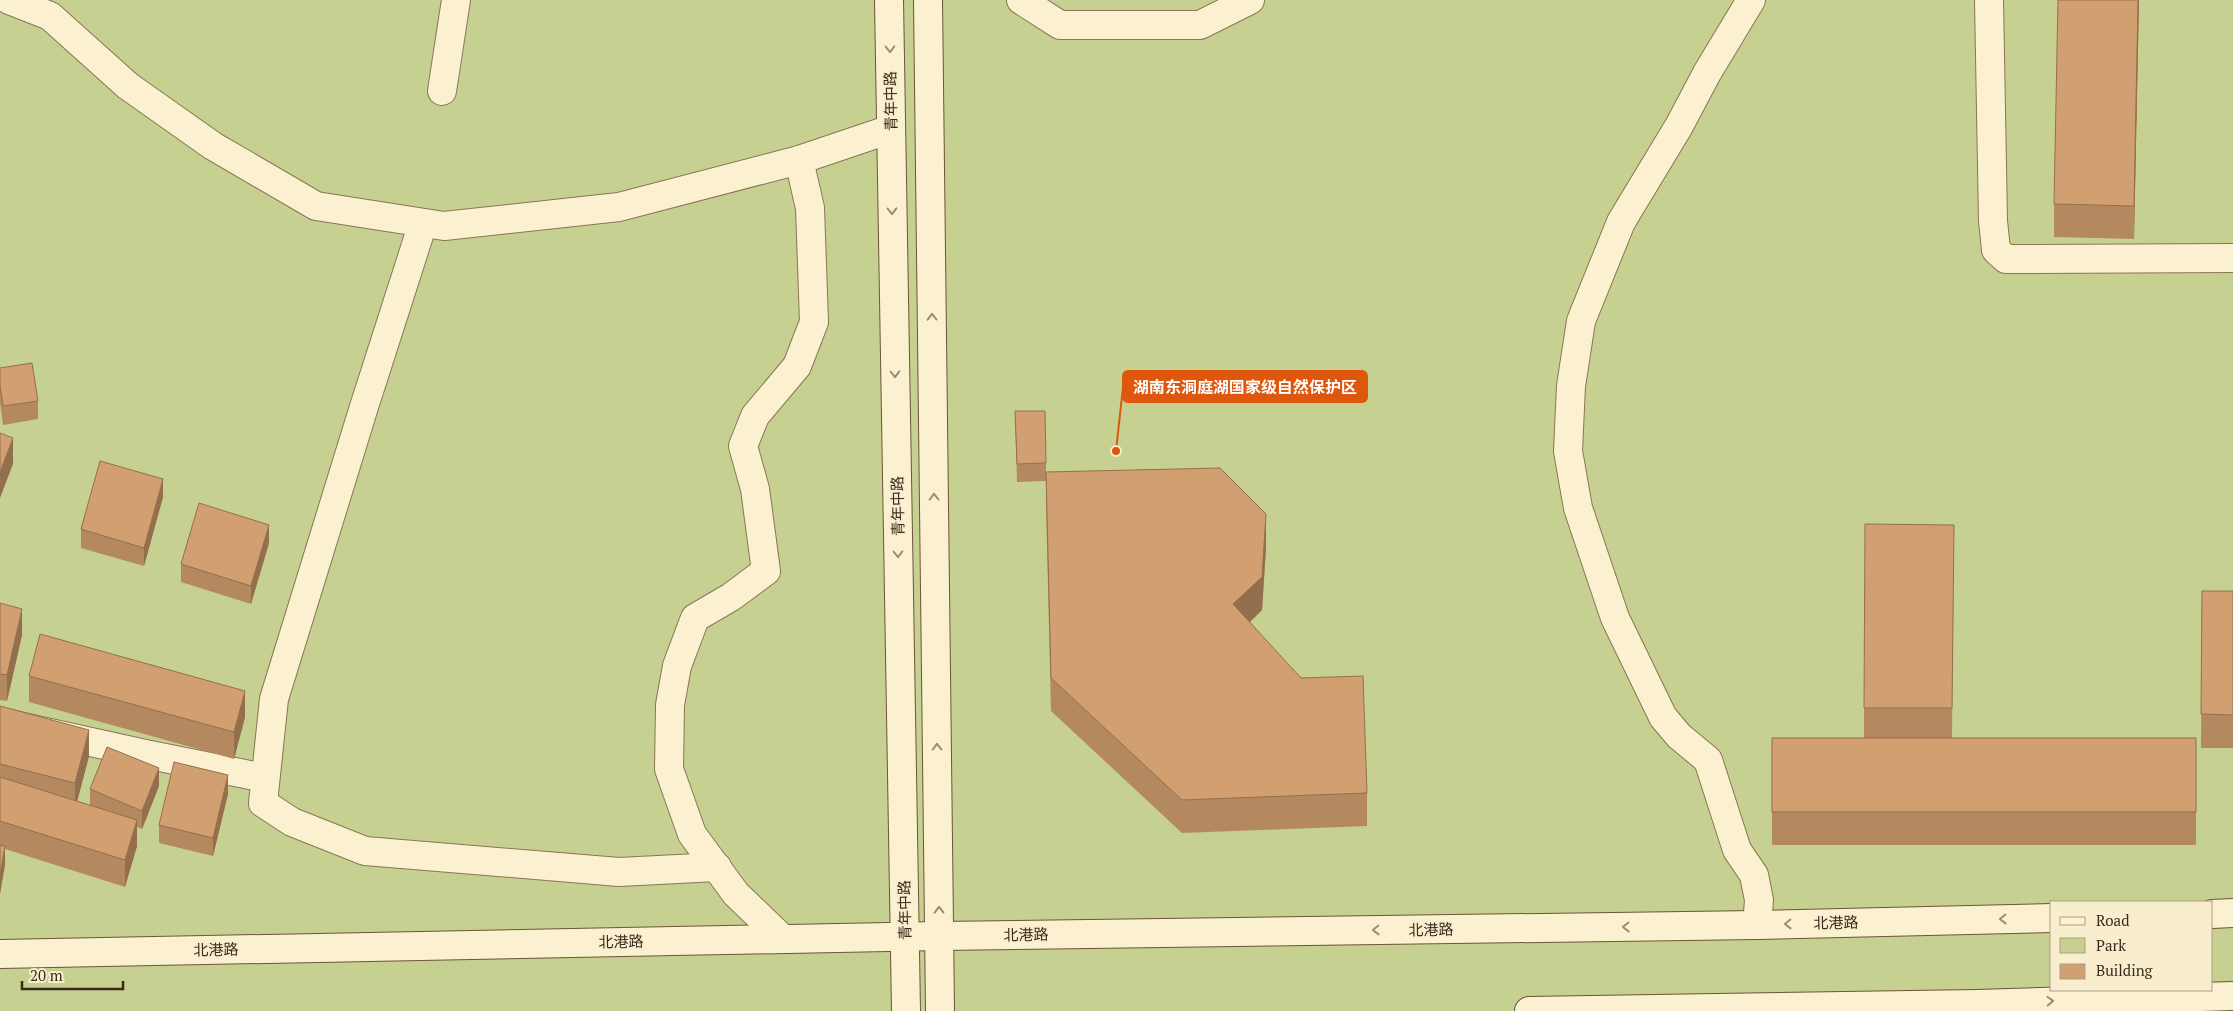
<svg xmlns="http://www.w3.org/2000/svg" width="2233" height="1011" viewBox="0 0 2233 1011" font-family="'PT Serif','Noto Sans SC',serif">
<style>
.green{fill:#c5d091;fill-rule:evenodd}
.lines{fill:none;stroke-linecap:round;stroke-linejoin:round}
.street-casing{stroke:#8a7555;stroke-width:30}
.secondary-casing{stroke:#6c5539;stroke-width:30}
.street{stroke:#fbf1d1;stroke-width:28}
.secondary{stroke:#fbf1d1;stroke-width:28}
.wall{fill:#b58960}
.shaded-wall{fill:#936f4e}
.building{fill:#d29f70;stroke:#936f4e}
.oneway{stroke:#9a8e76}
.labels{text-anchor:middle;stroke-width:4;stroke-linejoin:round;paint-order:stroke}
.street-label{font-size:15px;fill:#382b1b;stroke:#f8eece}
.leader{fill:none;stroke:#df570d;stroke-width:2}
.callout-dot{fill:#df570d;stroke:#f8eece;stroke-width:2}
.callout{fill:#df570d;stroke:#df570d;stroke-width:2}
.callout-label{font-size:16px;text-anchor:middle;font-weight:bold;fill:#fff}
</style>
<rect width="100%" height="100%" fill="#f1e5be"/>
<path class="green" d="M0,0H2233V1011H0ZM2052,902H2212V990H2052Z"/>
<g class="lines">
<defs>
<g id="street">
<path d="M9,0L50,16L128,86L213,146L316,206L444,226L619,207L799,160L891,129"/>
<path d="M1021,0L1060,25H1200L1250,0"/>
<path d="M1751,0L1707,73L1679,126L1621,222L1581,321L1571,386L1568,451L1578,508L1615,618L1663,717L1679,736L1708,760L1737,850L1754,875L1759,900L1757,925"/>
<path d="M1989,0L1993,221L1996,250L2006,259L2233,258"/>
<path d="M442,91L456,0"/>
<path d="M423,223L363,410L274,699L263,803L292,822L365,851L619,872L717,867"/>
<path d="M0,722L145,754L265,778"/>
<path d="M783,939L736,894L692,834L669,769L670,705L677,666L695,618L731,597L766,571L755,489L743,446L755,416L797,366L814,322L810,208L799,160"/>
</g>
<g id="secondary">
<path d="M889,0L906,1011"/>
<path d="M928,0L940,1011"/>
<path d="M2212,914L2233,913"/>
<path d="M0,954L939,936L1757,925L2052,918"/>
<path d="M1529,1011L1977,1004L2233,996"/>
</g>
</defs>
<use href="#street" class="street-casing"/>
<use href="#secondary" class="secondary-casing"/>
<use href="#street" class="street"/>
<use href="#secondary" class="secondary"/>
</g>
<g class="wall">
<path d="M2139,0L2134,239L2054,237V204Z"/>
<path d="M0,368L38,401V419L3,425L0,403Z"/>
<path d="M1015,411L1046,463V481L1017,482Z"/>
<path d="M1046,472L1266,547L1262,610L1250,622L1367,793V826L1182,833L1051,711L1046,505Z"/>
<path d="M163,497L144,566L81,548V529Z"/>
<path d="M1954,525L1952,738H2196V845H1772V738H1864V708Z"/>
<path d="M269,543L251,604L181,582V564Z"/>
<path d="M2202,591H2233V748H2201Z"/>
<path d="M0,603L22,635L7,701L0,700Z"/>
<path d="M29,676L245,717L234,759L29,702Z"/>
<path d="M0,706L89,756L77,801L90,805V789L159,786L142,829L137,827V846L125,887L5,849V864L0,894Z"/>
<path d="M228,794L213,856L159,843V825Z"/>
</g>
<g class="shaded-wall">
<path d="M2138,0H2139L2134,239V206Z"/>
<path d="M13,438V464L0,498V472Z"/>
<path d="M163,479V497L144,566V548Z"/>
<path d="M1266,514V547L1262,610L1233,638V604Z"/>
<path d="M269,525V543L251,604V586Z"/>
<path d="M22,609V635L7,701V675Z"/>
<path d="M245,691V717L234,759V732Z"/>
<path d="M89,730V756L75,810V783Z"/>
<path d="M159,768V786L142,829V811Z"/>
<path d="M228,775V794L213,856V838Z"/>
<path d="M137,820V846L125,887V860Z"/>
<path d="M5,846V864L0,894V876Z"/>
</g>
<g class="building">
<path d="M2058,0H2138L2134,206L2054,204Z"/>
<path d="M32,363L38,401L3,406L0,385V368Z"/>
<path d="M1015,411H1045L1046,463L1017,464Z"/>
<path d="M0,433L13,438L0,472Z"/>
<path d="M100,461L163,479L144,548L81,529Z"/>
<path d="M1220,468L1266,514L1262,577L1233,604L1301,678L1363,676L1367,793L1182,800L1051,678L1046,472Z"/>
<path d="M199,503L269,525L251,586L181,564Z"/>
<path d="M1865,524L1954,525L1952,708H1864Z"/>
<path d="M2202,591H2233V715L2201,714Z"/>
<path d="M0,603L22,609L7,675L0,674Z"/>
<path d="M40,634L245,691L234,732L29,676Z"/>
<path d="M0,706L89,730L75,783L0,764Z"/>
<rect x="1772" y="738" width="424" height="74"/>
<path d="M107,747L159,768L142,811L90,789Z"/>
<path d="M174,762L228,775L213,838L159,825Z"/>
<path d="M0,777L137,820L125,860L0,821Z"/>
<path d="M0,845L5,846L0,876Z"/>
</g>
<defs><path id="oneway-chevron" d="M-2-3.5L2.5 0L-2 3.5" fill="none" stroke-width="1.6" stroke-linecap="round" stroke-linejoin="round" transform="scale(1.25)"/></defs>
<g class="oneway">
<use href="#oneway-chevron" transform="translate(890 49) rotate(89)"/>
<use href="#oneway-chevron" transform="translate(892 211) rotate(89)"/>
<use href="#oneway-chevron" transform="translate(932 317) rotate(-91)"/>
<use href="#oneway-chevron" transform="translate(895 374) rotate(89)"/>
<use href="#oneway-chevron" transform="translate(934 497) rotate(-91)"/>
<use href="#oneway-chevron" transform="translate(898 554) rotate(89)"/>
<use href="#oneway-chevron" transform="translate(937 747) rotate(-91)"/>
<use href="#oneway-chevron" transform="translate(939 910) rotate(-91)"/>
<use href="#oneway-chevron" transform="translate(2003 919) rotate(179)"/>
<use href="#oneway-chevron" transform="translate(1788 924) rotate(179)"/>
<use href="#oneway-chevron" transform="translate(1626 927) rotate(179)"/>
<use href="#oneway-chevron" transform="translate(1376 930) rotate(179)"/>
<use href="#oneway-chevron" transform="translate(2050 1001) rotate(-2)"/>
</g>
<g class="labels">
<g class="street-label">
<text transform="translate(891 101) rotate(-91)" y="5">青年中路</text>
<text transform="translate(898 506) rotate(-91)" y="5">青年中路</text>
<text transform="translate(905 910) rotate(-91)" y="5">青年中路</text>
<text transform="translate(1836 923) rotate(-1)" y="5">北港路</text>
<text transform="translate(1431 930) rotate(-1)" y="5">北港路</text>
<text transform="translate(1026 935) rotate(-1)" y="5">北港路</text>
<text transform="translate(621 942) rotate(-1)" y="5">北港路</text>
<text transform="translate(216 950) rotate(-1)" y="5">北港路</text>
</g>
</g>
<path class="leader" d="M1116 451L1123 387"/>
<circle class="callout-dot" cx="1116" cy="451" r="5"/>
<rect class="callout" x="1123" y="371" width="244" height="31" rx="5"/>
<g class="callout-label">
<text x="1245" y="393">湖南东洞庭湖国家级自然保护区</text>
</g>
<rect x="2050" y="901" width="162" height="90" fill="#f8eece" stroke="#aba086"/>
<rect x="2060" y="917" width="25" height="8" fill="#fbf1d1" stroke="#aba086"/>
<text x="2096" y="926" font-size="15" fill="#382b1b">Road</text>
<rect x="2060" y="938" width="25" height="15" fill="#c5d091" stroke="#aba086"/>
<text x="2096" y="951" font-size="15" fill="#382b1b">Park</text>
<rect x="2060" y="964" width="25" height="15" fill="#d29f70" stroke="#aba086"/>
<text x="2096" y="976" font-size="15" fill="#382b1b">Building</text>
<path d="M22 981v8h101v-8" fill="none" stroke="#382b1b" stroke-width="2.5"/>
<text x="30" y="981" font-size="15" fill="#382b1b" stroke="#f8eece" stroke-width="4" paint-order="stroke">20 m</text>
</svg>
